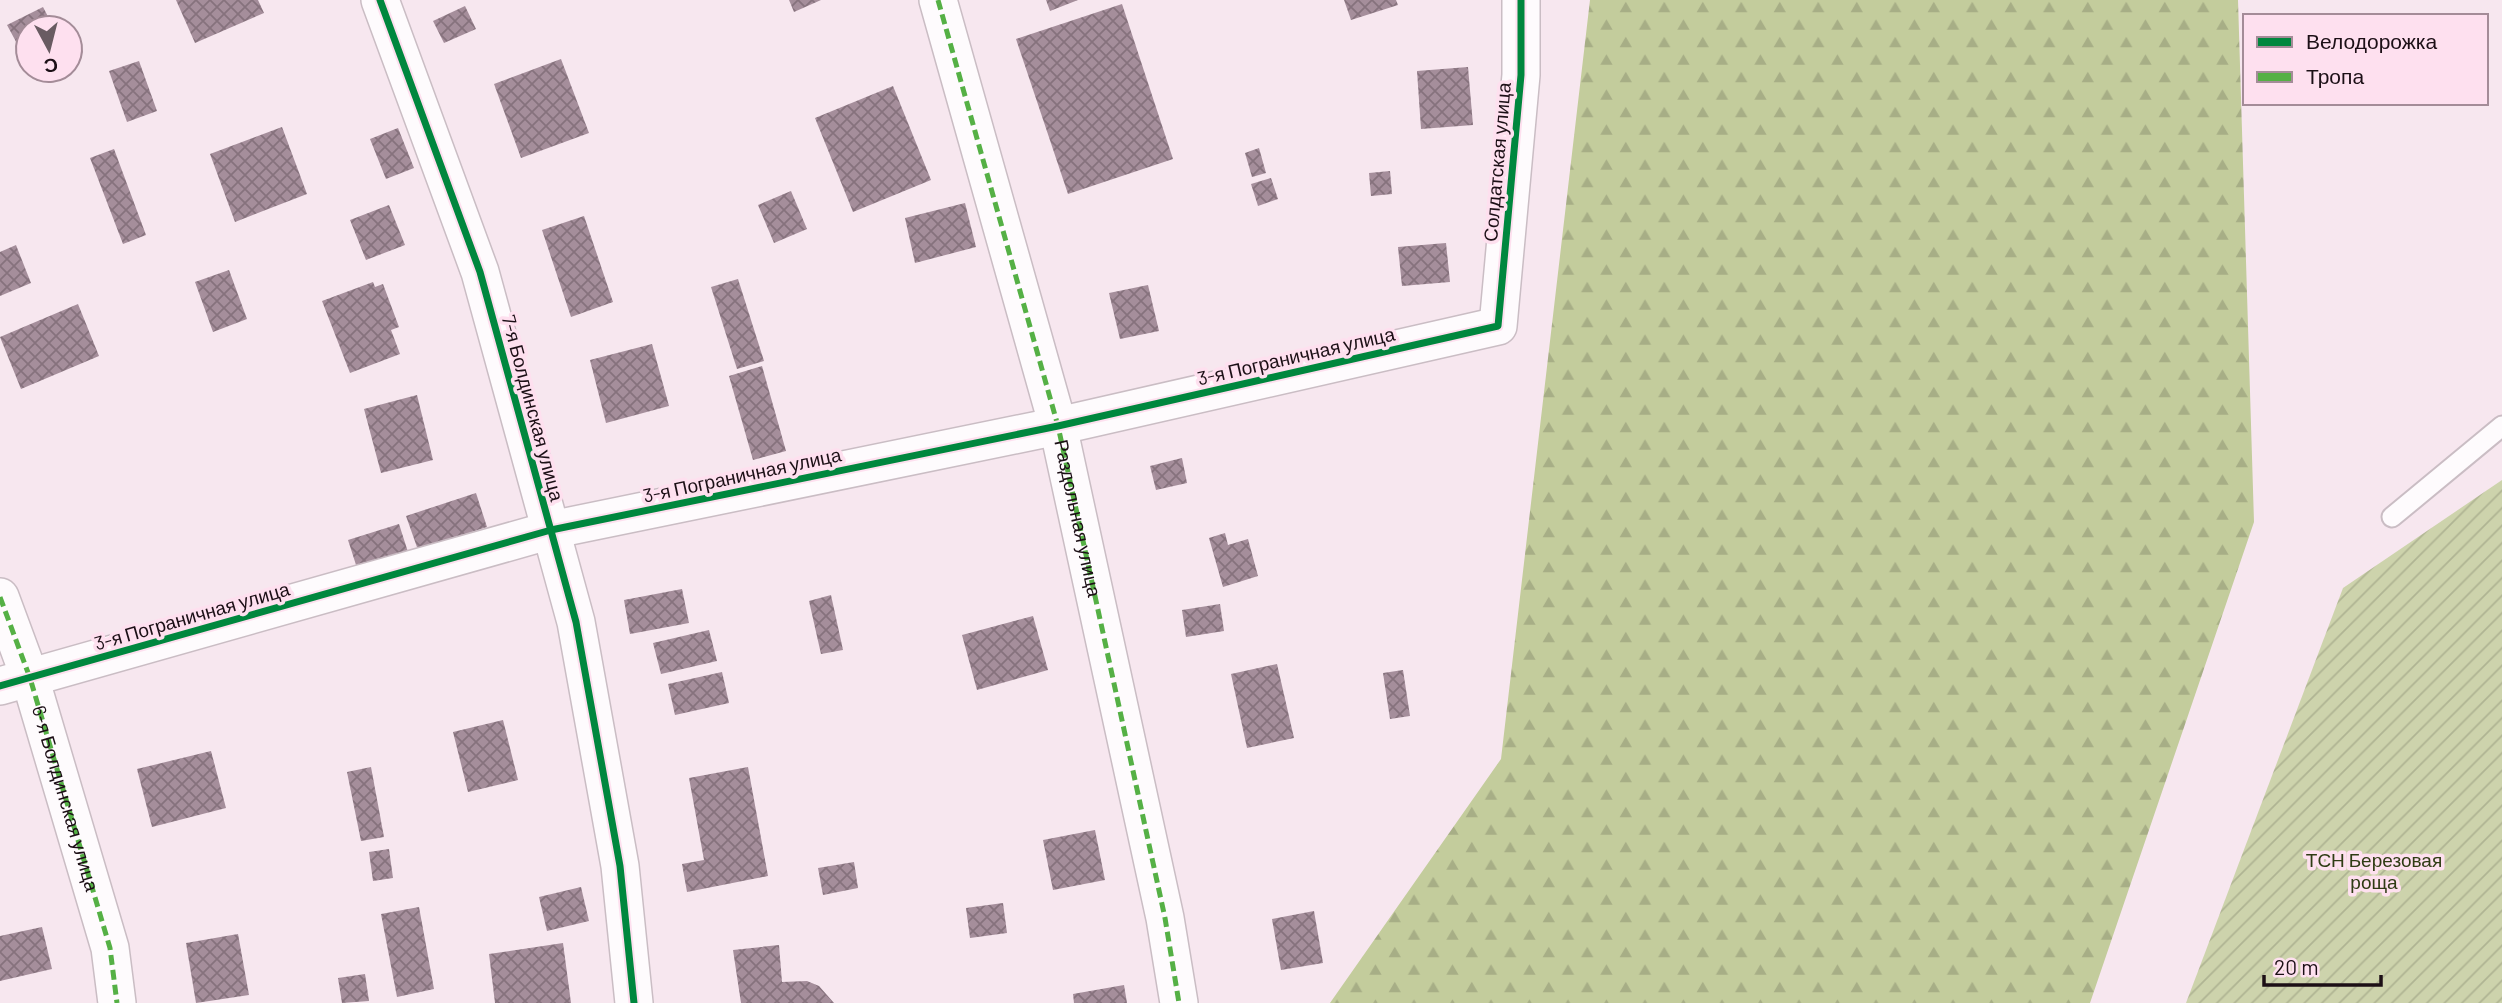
<svg xmlns="http://www.w3.org/2000/svg" width="2502" height="1003" viewBox="0 0 2502 1003" font-family="Barlow,sans-serif">
<style>
.forest{fill:url(#forest-firs)}
.garden{fill:url(#garden-furrows)}
.building{fill:url(#building-cross-hatch)}
.lines{fill:none;stroke-linecap:round;stroke-linejoin:round}
.lane-casing{stroke:#cabdc4;stroke-width:23}
.street-casing{stroke:#cabdc4;stroke-width:40}
.lane{stroke:#fefbfd;stroke-width:19}
.street{stroke:#fefbfd;stroke-width:37}
.quiet{stroke:#55b045;stroke-width:5;stroke-dasharray:10 5;stroke-linecap:butt}
.cycleway-casing{stroke:#fee0ef;stroke-width:11}
.cycleway{stroke:#00873e;stroke-width:7}
.labels{text-anchor:middle;stroke-width:7;stroke-linejoin:round;paint-order:stroke}
.street-label{font-size:19px;fill:#1c0f16;stroke:#fee0ef}
.park-label{font-size:19px;fill:#2f3b14;stroke:#fee0ef}
</style>
<defs>
<pattern id="forest-firs" width="22" height="20" patternUnits="userSpaceOnUse" patternTransform="scale(1.75)"><rect width="22" height="20" fill="#c3cc9c"/><path d="M5 1l3.5 6h-7zM16 11l3.5 6h-7z" fill="#a7ae86"/></pattern>
<pattern id="garden-furrows" width="10" height="10" patternUnits="userSpaceOnUse" patternTransform="scale(1.75)"><rect width="10" height="10" fill="#cdd3ac"/><path d="M-1 1l2-2M0 10L10 0M9 11l2-2" fill="none" stroke="#afb493"/></pattern>
<pattern id="building-cross-hatch" width="8" height="8" patternUnits="userSpaceOnUse" patternTransform="scale(1.75)"><rect width="8" height="8" fill="#a58e9b"/><path d="M0 0l8 8M0 8l8-8" fill="none" stroke="#86727d"/></pattern>
</defs>
<rect width="100%" height="100%" fill="#f7e7ef"/>
<path class="forest" d="M1590,0H2238L2254,522L2090,1003H1330L1501,759Z"/>
<path class="garden" d="M2502,480V1003H2186L2343,588Z"/>
<g class="building">
<path d="M176,0H258L264,13L195,43Z"/>
<path d="M789,0H821L794,12Z"/>
<path d="M1046,0H1078L1050,11Z"/>
<path d="M1344,0H1396L1398,5L1351,20Z"/>
<path d="M1122,4L1173,159L1068,194L1016,39Z"/>
<path d="M465,6L476,29L444,43L433,21Z"/>
<path d="M43,7L54,28H28V64L7,25Z"/>
<path d="M561,59L589,133L521,158L494,84Z"/>
<path d="M139,61L157,111L127,122L109,71Z"/>
<path d="M1468,67L1473,125L1421,129L1417,71Z"/>
<path d="M31,70H58L37,81Z"/>
<path d="M893,86L931,180L853,212L815,118Z"/>
<path d="M282,127L307,194L235,222L210,154Z"/>
<path d="M398,128L414,168L386,179L370,139Z"/>
<path d="M1259,148L1266,173L1252,177L1245,153Z"/>
<path d="M114,149L146,235L123,244L90,158Z"/>
<path d="M1390,171L1392,194L1371,196L1369,173Z"/>
<path d="M1271,178L1278,199L1258,206L1251,184Z"/>
<path d="M791,191L807,229L774,243L758,205Z"/>
<path d="M965,203L976,247L915,263L905,218Z"/>
<path d="M389,205L405,245L366,260L350,220Z"/>
<path d="M584,216L613,302L571,317L542,230Z"/>
<path d="M1446,243L1450,282L1402,286L1398,247Z"/>
<path d="M16,245L31,283L0,296V252Z"/>
<path d="M229,270L247,319L213,332L195,282Z"/>
<path d="M738,279L764,361L737,369L711,287Z"/>
<path d="M373,282L375,287L383,284L399,327L391,330L400,354L350,373L322,301Z"/>
<path d="M1148,285L1159,331L1120,339L1109,293Z"/>
<path d="M78,304L99,356L21,389L0,337Z"/>
<path d="M652,344L669,406L606,423L590,360Z"/>
<path d="M762,366L786,451L753,460L729,376Z"/>
<path d="M417,395L433,460L381,473L364,409Z"/>
<path d="M1182,458L1187,483L1156,490L1150,466Z"/>
<path d="M476,493L487,527L418,550L406,516Z"/>
<path d="M399,524L408,552L357,568L348,540Z"/>
<path d="M1225,533L1228,545L1248,539L1258,576L1223,587L1209,538Z"/>
<path d="M682,589L689,623L630,634L624,600Z"/>
<path d="M831,595L843,650L821,654L809,601Z"/>
<path d="M1220,604L1224,631L1186,637L1182,610Z"/>
<path d="M1033,616L1048,670L977,690L962,635Z"/>
<path d="M709,630L717,661L661,674L653,643Z"/>
<path d="M1277,664L1294,738L1247,748L1231,674Z"/>
<path d="M1403,670L1410,716L1390,719L1383,673Z"/>
<path d="M722,672L729,703L675,715L668,684Z"/>
<path d="M503,720L518,780L468,792L453,732Z"/>
<path d="M211,751L226,808L152,827L137,769Z"/>
<path d="M371,767L384,837L361,841L347,772Z"/>
<path d="M748,767L768,876L687,892L682,864L704,860L689,778Z"/>
<path d="M1095,830L1105,880L1053,890L1043,840Z"/>
<path d="M389,849L393,878L373,881L369,852Z"/>
<path d="M854,862L858,888L823,895L818,868Z"/>
<path d="M581,887L589,921L547,931L539,897Z"/>
<path d="M1003,903L1007,933L970,938L966,908Z"/>
<path d="M419,907L434,989L397,997L381,914Z"/>
<path d="M1314,911L1323,963L1281,970L1272,919Z"/>
<path d="M42,927L52,969L0,981V936Z"/>
<path d="M238,934L249,995L196,1003L186,943Z"/>
<path d="M563,943L571,1003H495L489,954Z"/>
<path d="M779,945L782,982L807,981L819,986L834,1003H741L733,950Z"/>
<path d="M365,974L369,1001L342,1003L338,978Z"/>
<path d="M1124,985L1127,1003H1074L1073,994Z"/>
</g>
<g class="lines">
<defs>
<path id="lane" d="M2392,517L2502,426"/>
<g id="street">
<path d="M380,0L480,272L576,622L620,866L634,1003"/>
<path id="s1" d="M938,0L1058,426L1165,918L1179,1003"/>
<path id="s2" d="M0,597L30,678L110,948L117,1003"/>
<path d="M0,686L551,530L1058,426L1498,326L1521,75V0"/>
</g>
</defs>
<use href="#lane" class="lane-casing"/>
<use href="#street" class="street-casing"/>
<use href="#lane" class="lane"/>
<use href="#street" class="street"/>
<g class="quiet">
<path d="M938,0L1058,426L1165,918L1179,1003"/>
<path d="M0,597L30,678L110,948L117,1003"/>
</g>
<defs>
<g id="cycleway">
<path d="M380,0L480,272L576,622L620,866L634,1003"/>
<path d="M0,686L551,530L1058,426L1498,326L1521,75V0"/>
</g>
</defs>
<use href="#cycleway" class="cycleway-casing"/>
<use href="#cycleway" class="cycleway"/>
</g>
<g class="labels">
<g class="street-label">
<text transform="translate(1497 162) rotate(-85)" y="7">Солдатская улица</text>
<text transform="translate(1296 356) rotate(-13)" y="7">3-я Пограничная улица</text>
<text transform="translate(533 408) rotate(75)" y="7">7-я Болдинская улица</text>
<text transform="translate(742 475) rotate(-12)" y="7">3-я Пограничная улица</text>
<text dy="7" stroke="none"><textPath href="#s1" startOffset="537">Раздольная улица</textPath></text>
<text transform="translate(192 616) rotate(-16)" y="7">3-я Пограничная улица</text>
<text dy="7" stroke="none"><textPath href="#s2" startOffset="212">6-я Болдинская улица</textPath></text>
</g>
<g class="park-label">
<text x="2374" y="867">ТСН Березовая<tspan x="2374" dy="22">роща</tspan></text>
</g>
</g>
<rect x="2243" y="14" width="245" height="91" fill="#fee0ef" stroke="#a48c98" stroke-width="2"/>
<rect x="2257" y="37" width="35" height="10" fill="#00873e" stroke="#a48c98" stroke-width="2"/>
<text x="2306" y="49" font-size="21" fill="#1c0f16">Велодорожка</text>
<rect x="2257" y="72" width="35" height="10" fill="#55b045" stroke="#a48c98" stroke-width="2"/>
<text x="2306" y="84" font-size="21" fill="#1c0f16">Тропа</text>
<g transform="translate(49 49) rotate(173)"><circle r="33" fill="#fee0ef" stroke="#a48c98" stroke-width="2"/>
<path d="M0-5L12 26L0 18L-12 26Z" fill="#695b62"/>
<text y="-10" font-size="19" font-weight="bold" text-anchor="middle" fill="#1c0f16">С</text>
</g>
<path d="M2264 975v10h117v-10" fill="none" stroke="#1c0f16" stroke-width="3.5"/>
<text x="2274" y="975" font-size="21" fill="#1c0f16" stroke="#fee0ef" stroke-width="5" paint-order="stroke">20 m</text>
</svg>
